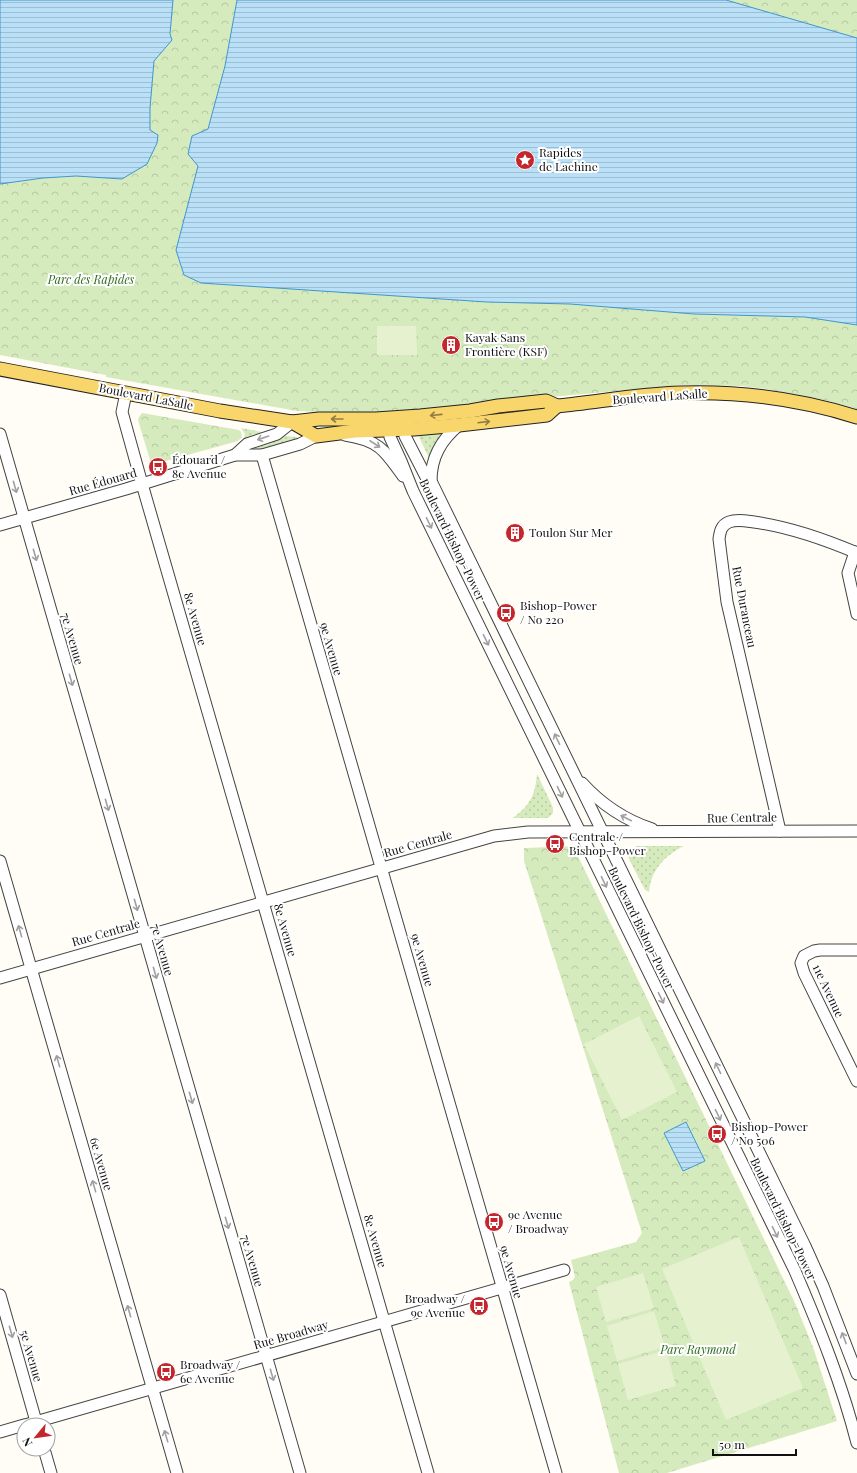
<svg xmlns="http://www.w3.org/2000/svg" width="857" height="1473" viewBox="0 0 857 1473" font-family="'Playfair Display',serif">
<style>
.grass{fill:url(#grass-dots)}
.park{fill:url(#park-crowns)}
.pitch{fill:#e6f2cf}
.water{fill:url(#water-rules);stroke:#3f96cf}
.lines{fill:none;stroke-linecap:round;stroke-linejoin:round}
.minor-casing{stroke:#444;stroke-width:13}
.major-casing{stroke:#222;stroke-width:15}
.minor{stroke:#fff;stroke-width:11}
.major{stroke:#f9d66b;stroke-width:13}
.oneway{stroke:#917d42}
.oneway2{stroke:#a0a0a0}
.labels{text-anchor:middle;stroke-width:4;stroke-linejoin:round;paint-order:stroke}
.poi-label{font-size:12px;fill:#111;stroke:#fff;text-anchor:start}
.park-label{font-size:12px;font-style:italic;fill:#2f6b1f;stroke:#fff}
.street-label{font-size:12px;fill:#111;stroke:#fff}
</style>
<defs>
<pattern id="grass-dots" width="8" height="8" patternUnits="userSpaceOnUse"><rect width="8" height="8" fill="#d5ebbd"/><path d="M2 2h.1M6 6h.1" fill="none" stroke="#b6c8a1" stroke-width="1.8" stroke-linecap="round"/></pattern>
<pattern id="park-crowns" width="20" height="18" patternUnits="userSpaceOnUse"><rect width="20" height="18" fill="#d5ebbd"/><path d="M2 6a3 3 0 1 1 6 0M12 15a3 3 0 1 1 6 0" fill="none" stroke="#b6c8a1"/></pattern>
<pattern id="water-rules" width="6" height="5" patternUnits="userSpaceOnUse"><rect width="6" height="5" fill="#b9e0f7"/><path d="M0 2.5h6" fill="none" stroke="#9ebfd3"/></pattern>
</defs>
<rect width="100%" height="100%" fill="#fffdf5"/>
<g class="grass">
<path d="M241,428L262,432V434L243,442L245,434Z"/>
<path d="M443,433L434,447L430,460L418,435Z"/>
<path d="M286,436L297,437L298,439L264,449H253L252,447Z"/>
<path d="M537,774L551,803L553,808V813L548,818H513C530,805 535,796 537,774Z"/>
<path d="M684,846C665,855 651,870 649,892L645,890L628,857L627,854L629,849L638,846Z"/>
</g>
<g class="park">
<path d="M0,0H857V409L825,400L766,389L741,386L681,385L401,411L362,414L297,411L106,377V375L0,355Z"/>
<path d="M142,413L239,430L241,432L242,437L238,441L155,464L152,463L150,460L138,420L139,417Z"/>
<path d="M568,846L575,850L795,1303L813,1347L837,1421L667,1473H619L569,1282L573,1280L575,1277L571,1260L636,1242L642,1233L524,861V848L552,847V850L559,849V847Z"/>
</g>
<g class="pitch">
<path d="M377,326H416L417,355H377Z"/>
<path d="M639,1016L677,1092L622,1120L584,1044Z"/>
<path d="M739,1237L803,1388L726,1420L662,1269Z"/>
<path d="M643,1273L654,1308L606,1322L596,1287Z"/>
<path d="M654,1311L665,1347L617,1361L607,1326Z"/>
<path d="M666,1350L676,1386L628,1400L618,1364Z"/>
</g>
<g class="water">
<path d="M0,0H173L170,34L172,40L154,61L150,108V130L158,135L157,143L147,164L122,179L76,176L43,178L0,184Z"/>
<path d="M237,0H726L857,38V325L805,317L694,314L570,304L487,302L201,283L184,275L176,250L198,166L188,154L192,136L208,129L225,66Z"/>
<path d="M686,1122L705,1161L683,1171L664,1133Z"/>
</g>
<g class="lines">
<defs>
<g id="minor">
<path d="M126,393L122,412L142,484L428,1473"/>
<path d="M388,422L390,437L401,461L413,491L795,1271C819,1327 842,1384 857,1443"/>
<path d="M402,422L405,436L426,477L431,481L805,1246L823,1286L857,1374"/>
<path d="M0,434L300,1473"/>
<path d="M345,435C378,440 384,449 403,476"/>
<path d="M235,455L247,444L277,434L292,422"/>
<path d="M262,455L556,1473"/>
<path d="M431,481C431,457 441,440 459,425"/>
<path d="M0,525L126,489L235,455H262L300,444L316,436"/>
<path d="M855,552L848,573L857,614"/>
<path d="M582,783C602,805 625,820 652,829"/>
<path d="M780,831L727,602L719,539C720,532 721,525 729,522C737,519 746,521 754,522C790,527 824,539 857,553"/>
<path d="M0,861L177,1473"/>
<path d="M857,950H820L814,951L804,956L801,963L804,973L857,1081"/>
<path d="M0,978L494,836L528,832L857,831"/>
<path d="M0,1295L37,1425"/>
<path d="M25,1425L564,1270"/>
<path d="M0,1432L24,1425"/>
<path d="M44,1449L51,1473"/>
</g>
<g id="major">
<path d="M0,369L220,411L292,422L319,419H376L420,416L470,411L498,406L546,401L557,406C598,402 639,394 680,393C741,391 800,399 857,417"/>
<path d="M292,422L316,436L355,431L414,429L459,425L547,415L557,406"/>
</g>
</defs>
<use href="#minor" class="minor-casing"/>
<use href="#major" class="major-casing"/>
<use href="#minor" class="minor"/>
<use href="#major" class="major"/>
</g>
<defs><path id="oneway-shaft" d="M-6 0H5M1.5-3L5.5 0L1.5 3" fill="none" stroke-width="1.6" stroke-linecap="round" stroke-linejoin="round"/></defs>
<g class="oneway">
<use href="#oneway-shaft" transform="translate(436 415) rotate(174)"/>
<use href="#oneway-shaft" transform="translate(337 419) rotate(-180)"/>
<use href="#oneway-shaft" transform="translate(484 422) rotate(-7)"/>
</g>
<g class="oneway2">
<use href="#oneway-shaft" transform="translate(263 438) rotate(161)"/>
<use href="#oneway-shaft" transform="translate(375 444) rotate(33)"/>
<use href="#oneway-shaft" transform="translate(15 487) rotate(74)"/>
<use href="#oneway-shaft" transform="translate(429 523) rotate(64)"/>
<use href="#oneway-shaft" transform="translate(35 555) rotate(74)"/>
<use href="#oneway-shaft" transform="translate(486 640) rotate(64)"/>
<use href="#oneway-shaft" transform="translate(71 680) rotate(74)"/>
<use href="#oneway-shaft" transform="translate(557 739) rotate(-116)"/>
<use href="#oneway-shaft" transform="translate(560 792) rotate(64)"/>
<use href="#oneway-shaft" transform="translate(107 805) rotate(74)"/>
<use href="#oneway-shaft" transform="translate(626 818) rotate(-153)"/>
<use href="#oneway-shaft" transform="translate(604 882) rotate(64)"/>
<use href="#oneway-shaft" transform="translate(136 905) rotate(74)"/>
<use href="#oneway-shaft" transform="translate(20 931) rotate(-106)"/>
<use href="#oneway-shaft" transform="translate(155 973) rotate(74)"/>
<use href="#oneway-shaft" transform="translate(661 998) rotate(64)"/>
<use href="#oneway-shaft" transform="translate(58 1061) rotate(-106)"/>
<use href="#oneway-shaft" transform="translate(718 1068) rotate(-116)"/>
<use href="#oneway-shaft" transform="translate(191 1098) rotate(74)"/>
<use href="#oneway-shaft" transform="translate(718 1115) rotate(64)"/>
<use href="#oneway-shaft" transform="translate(94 1186) rotate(-106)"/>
<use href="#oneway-shaft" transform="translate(227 1223) rotate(74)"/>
<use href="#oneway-shaft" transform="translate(775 1232) rotate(64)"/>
<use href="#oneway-shaft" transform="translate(129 1311) rotate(-106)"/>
<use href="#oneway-shaft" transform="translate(11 1332) rotate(74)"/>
<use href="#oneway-shaft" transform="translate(844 1338) rotate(-111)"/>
<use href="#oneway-shaft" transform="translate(272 1375) rotate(74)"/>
<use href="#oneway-shaft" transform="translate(166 1436) rotate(-107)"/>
</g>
<defs>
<symbol id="sight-disc" viewBox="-11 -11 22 22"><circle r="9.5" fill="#c4262e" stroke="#fff"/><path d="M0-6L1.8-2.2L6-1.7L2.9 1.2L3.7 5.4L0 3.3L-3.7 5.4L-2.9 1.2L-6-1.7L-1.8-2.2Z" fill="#fff"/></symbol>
<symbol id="building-disc" viewBox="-11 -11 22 22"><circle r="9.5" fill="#c4262e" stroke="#fff"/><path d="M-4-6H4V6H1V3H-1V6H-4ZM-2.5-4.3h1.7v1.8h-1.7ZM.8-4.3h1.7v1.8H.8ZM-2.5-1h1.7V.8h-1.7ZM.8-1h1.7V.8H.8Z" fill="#fff"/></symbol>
<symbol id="bus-disc" viewBox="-11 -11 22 22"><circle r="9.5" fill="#c4262e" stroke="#fff"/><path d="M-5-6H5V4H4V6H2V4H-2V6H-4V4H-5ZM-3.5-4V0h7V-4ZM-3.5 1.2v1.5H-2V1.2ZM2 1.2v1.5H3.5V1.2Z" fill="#fff"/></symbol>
</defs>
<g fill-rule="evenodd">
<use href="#sight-disc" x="514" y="149" width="22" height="22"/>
<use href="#building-disc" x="440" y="334" width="22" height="22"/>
<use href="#bus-disc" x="147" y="456" width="22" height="22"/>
<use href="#building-disc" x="504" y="522" width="22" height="22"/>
<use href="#bus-disc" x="495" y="602" width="22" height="22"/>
<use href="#bus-disc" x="544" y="833" width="22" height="22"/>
<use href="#bus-disc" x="706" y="1123" width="22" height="22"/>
<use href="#bus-disc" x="483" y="1211" width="22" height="22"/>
<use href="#bus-disc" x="468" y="1295" width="22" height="22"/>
<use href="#bus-disc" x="155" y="1361" width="22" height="22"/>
</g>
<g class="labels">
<g class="poi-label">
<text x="539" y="157">Rapides<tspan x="539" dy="14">de Lachine</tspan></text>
<text x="465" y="342">Kayak Sans<tspan x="465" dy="14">Frontière (KSF)</tspan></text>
<text x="172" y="464">Édouard /<tspan x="172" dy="14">8e Avenue</tspan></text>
<text x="529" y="537">Toulon Sur Mer</text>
<text x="520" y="610">Bishop-Power<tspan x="520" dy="14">/ No 220</tspan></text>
<text x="569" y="841">Centrale /<tspan x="569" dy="14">Bishop-Power</tspan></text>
<text x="731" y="1131">Bishop-Power<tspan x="731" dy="14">/ No 506</tspan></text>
<text x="508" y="1219">9e Avenue<tspan x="508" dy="14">/ Broadway</tspan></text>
<text x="465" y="1303" text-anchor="end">Broadway /<tspan x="465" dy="14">9e Avenue</tspan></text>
<text x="180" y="1369">Broadway /<tspan x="180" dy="14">6e Avenue</tspan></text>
</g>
<g class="park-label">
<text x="91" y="284">Parc des Rapides</text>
<text x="698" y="1354">Parc Raymond</text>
</g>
<g class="street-label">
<text transform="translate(146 397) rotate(11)" y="4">Boulevard LaSalle</text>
<text transform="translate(660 397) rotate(-4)" y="4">Boulevard LaSalle</text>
<text transform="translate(103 482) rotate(-16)" y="4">Rue Édouard</text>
<text transform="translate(452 540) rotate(64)" y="4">Boulevard Bishop-Power</text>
<text transform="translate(744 607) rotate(79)" y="4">Rue Duranceau</text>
<text transform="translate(195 619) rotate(74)" y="4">8e Avenue</text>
<text transform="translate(72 639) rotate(74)" y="4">7e Avenue</text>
<text transform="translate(331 649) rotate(74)" y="4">9e Avenue</text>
<text transform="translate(742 818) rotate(-1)" y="4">Rue Centrale</text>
<text transform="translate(418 844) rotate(-16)" y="4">Rue Centrale</text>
<text transform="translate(641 928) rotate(64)" y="4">Boulevard Bishop-Power</text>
<text transform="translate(285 930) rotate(74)" y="4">8e Avenue</text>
<text transform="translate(106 933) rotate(-16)" y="4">Rue Centrale</text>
<text transform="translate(162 950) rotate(74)" y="4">7e Avenue</text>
<text transform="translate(422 960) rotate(74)" y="4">9e Avenue</text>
<text transform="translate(828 991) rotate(65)" y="4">11e Avenue</text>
<text transform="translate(101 1164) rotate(74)" y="4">6e Avenue</text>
<text transform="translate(783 1219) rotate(64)" y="4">Boulevard Bishop-Power</text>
<text transform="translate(375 1241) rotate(74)" y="4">8e Avenue</text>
<text transform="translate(252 1261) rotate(74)" y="4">7e Avenue</text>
<text transform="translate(511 1272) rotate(74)" y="4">9e Avenue</text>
<text transform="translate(291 1335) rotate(-16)" y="4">Rue Broadway</text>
<text transform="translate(31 1356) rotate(74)" y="4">5e Avenue</text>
</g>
</g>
<g transform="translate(36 1437) rotate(241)"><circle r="19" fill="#ffffff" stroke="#a0a0a0"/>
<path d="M0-3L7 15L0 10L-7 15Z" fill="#c4262e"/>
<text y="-6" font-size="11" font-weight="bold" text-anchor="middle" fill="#111111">N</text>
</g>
<path d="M713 1449v6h83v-6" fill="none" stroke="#111111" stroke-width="2"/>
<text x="719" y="1449" font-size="12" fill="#111111" stroke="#ffffff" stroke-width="3" paint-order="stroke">50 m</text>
</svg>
